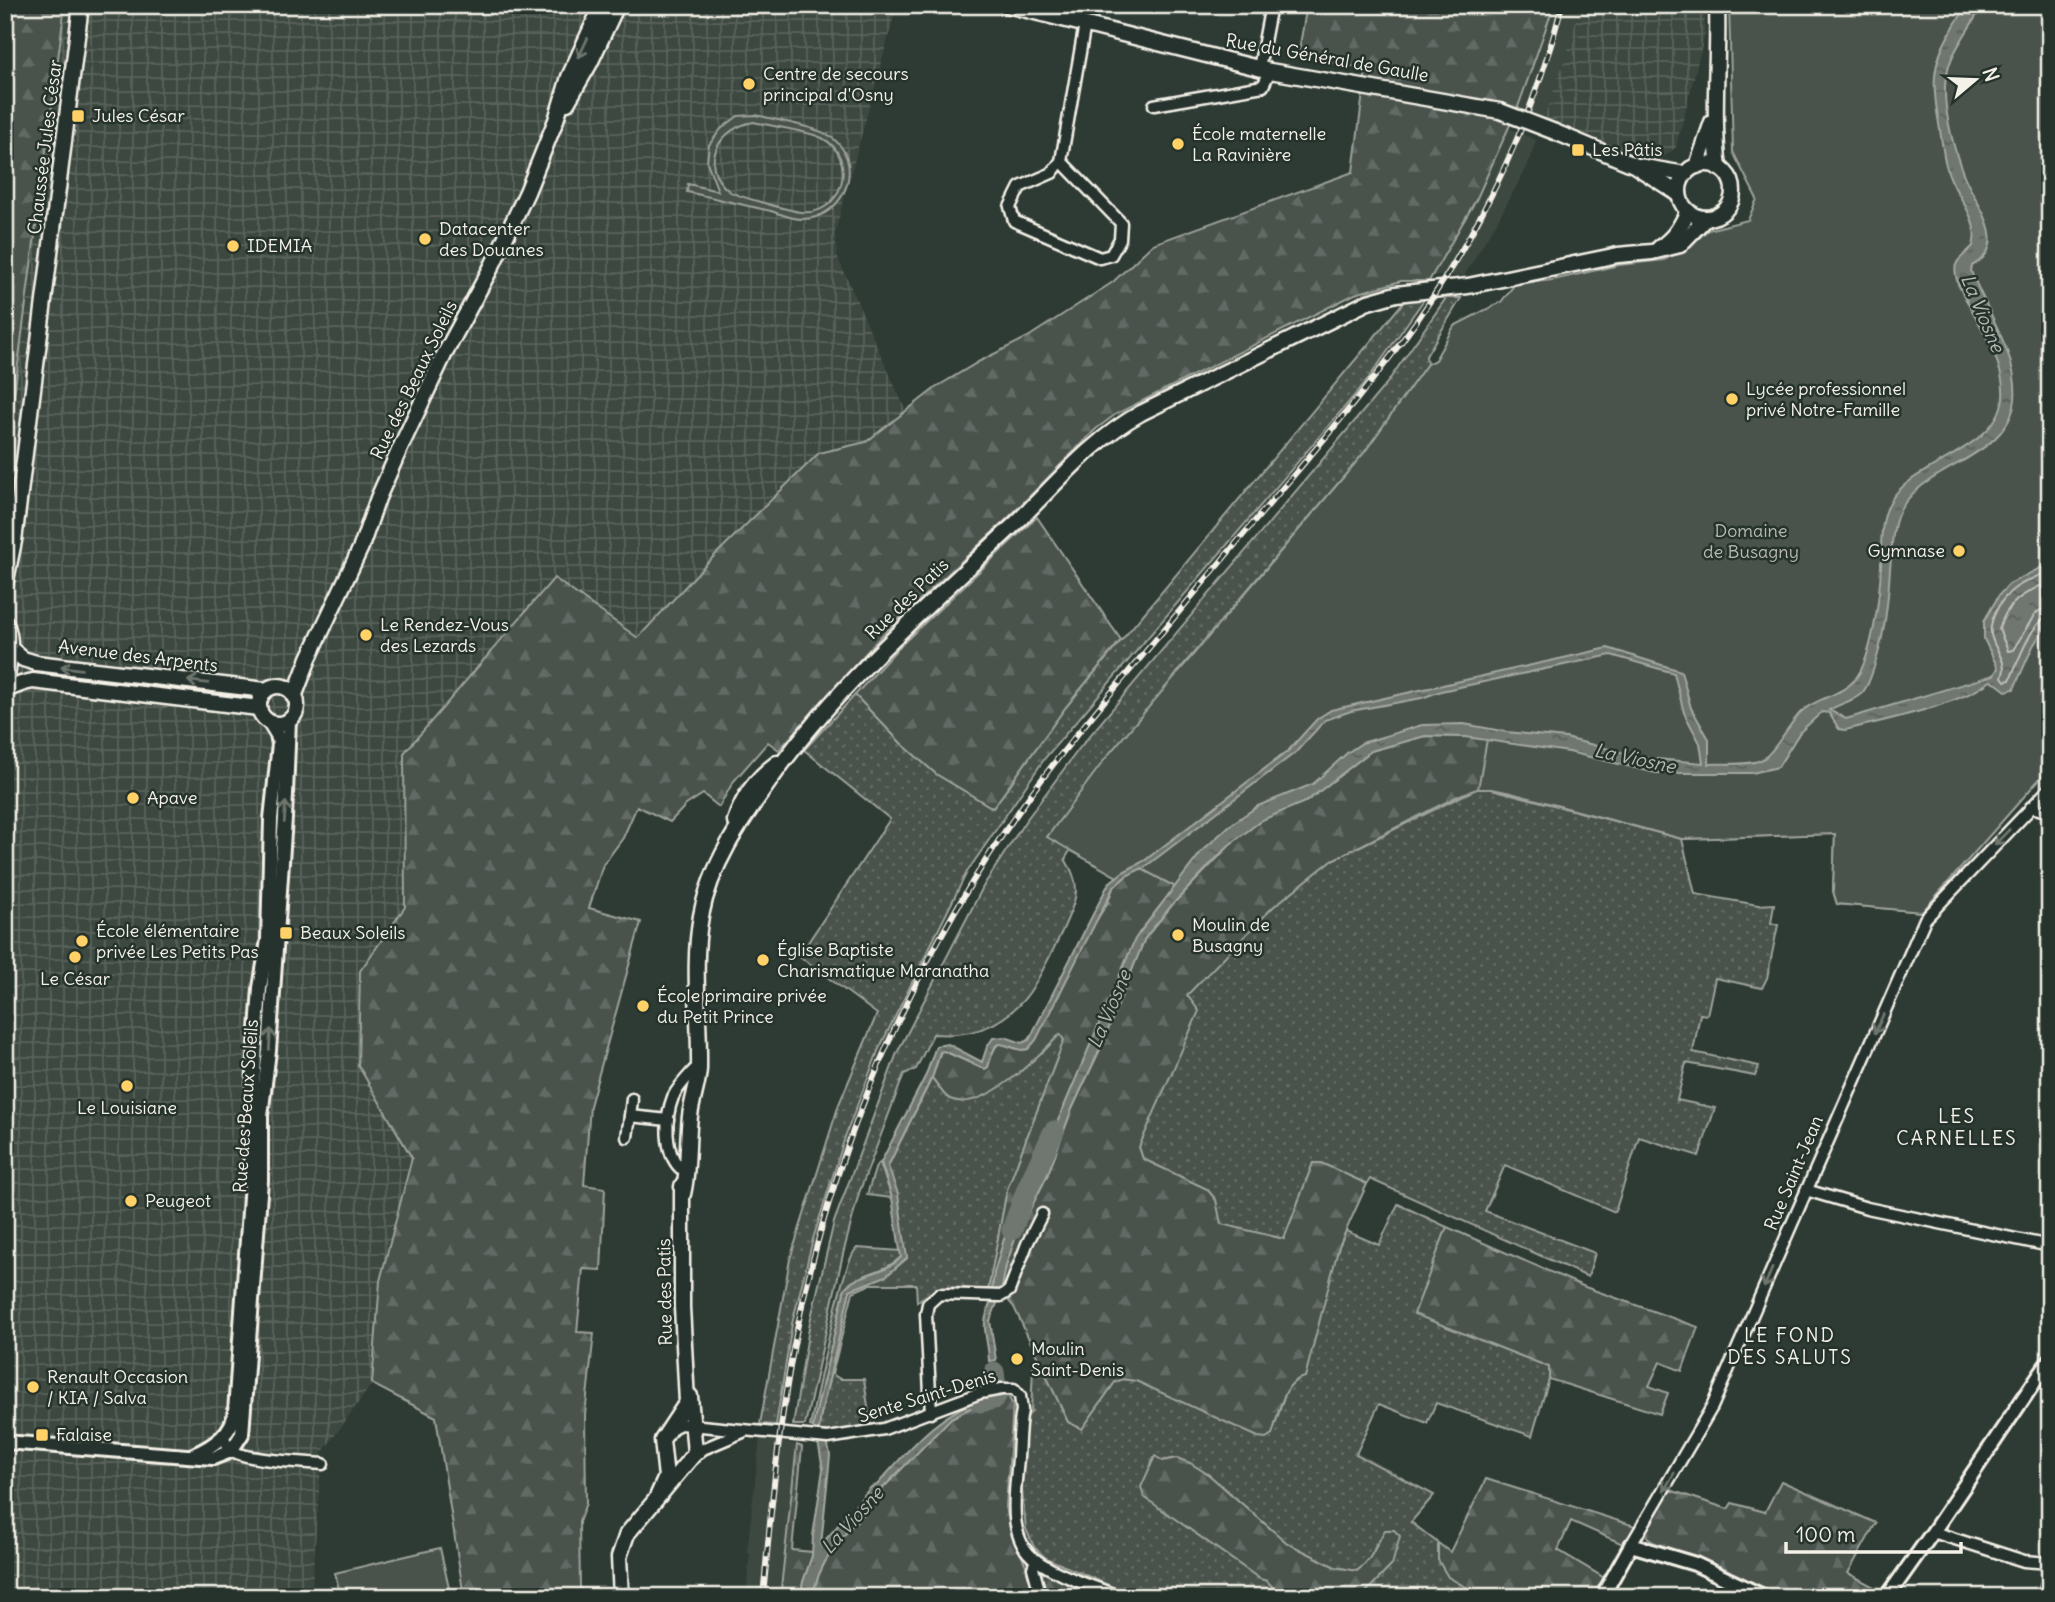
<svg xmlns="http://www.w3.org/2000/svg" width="2055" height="1602" viewBox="0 0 2055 1602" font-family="Delius,sans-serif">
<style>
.built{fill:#3c4841}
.industrial{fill:url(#industrial-grid)}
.grass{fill:url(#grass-dots);stroke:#9ea29a;stroke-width:2}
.forest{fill:url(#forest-firs);stroke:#9ea29a;stroke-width:2}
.park{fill:#48524c;stroke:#9ea29a;stroke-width:2;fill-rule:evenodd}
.water{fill:url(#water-ripples);stroke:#a4a8a0;stroke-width:2}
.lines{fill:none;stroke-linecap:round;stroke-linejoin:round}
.shore{stroke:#bfc0b8;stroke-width:2}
.stream{stroke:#a4a8a0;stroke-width:3.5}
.river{stroke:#6f7770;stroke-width:21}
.minor-casing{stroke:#f4f1e8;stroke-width:15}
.tertiary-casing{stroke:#f4f1e8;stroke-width:18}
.secondary-casing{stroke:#f4f1e8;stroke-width:19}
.minor{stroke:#26332d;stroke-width:10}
.tertiary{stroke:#26332d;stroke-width:12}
.secondary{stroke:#26332d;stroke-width:14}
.rail-casing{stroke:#f4f1e8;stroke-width:6}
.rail{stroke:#26332d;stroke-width:3.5;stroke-dasharray:10;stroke-linecap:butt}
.secondary-bridge-casing{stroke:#f4f1e8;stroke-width:19;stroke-linecap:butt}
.secondary-bridge{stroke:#26332d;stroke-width:14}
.oneway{stroke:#6e766e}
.poi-dot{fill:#ffd166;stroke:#26332d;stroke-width:2.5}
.labels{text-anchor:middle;stroke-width:5;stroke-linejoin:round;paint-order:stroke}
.street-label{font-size:18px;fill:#f4f1e8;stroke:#26332d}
.poi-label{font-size:18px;fill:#f4f1e8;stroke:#26332d;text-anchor:start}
.park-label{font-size:18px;fill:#b8b9b1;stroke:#26332d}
.water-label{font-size:19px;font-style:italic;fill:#b8bab2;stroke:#26332d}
.neighbourhood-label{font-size:19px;letter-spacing:2px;fill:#f4f1e8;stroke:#26332d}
</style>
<defs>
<pattern id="industrial-grid" width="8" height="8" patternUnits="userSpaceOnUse" patternTransform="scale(1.75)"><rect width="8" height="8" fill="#3c4841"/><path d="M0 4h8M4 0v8" fill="none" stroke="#59635c"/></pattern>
<pattern id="grass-dots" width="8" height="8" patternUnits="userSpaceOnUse" patternTransform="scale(1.75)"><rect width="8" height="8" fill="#48524c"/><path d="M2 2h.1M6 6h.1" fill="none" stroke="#636b66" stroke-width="1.8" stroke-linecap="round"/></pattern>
<pattern id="forest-firs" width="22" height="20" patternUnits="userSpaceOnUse" patternTransform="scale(1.75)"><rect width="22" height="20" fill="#48524c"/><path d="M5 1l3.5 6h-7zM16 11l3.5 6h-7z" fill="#636b66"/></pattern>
<pattern id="water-ripples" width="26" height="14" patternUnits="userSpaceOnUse" patternTransform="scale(1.75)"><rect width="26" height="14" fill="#6f7770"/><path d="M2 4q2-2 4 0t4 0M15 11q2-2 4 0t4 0" fill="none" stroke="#5c605b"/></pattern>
</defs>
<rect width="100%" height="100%" fill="#2e3b34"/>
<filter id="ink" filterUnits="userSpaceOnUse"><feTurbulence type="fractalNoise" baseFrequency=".0143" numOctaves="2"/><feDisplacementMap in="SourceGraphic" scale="14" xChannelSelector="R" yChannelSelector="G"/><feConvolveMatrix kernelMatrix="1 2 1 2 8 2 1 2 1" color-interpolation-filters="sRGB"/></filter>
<g filter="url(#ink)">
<g class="built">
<path d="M1554,5H1579L1571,41L1544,118L1518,107Z"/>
<path d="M1507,127L1536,140L1527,167L1499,218L1464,276H1432L1477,198Z"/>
<path d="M760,1437L797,1445L780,1597H746L750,1553H747Z"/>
</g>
<g class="industrial">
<path d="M65,5H897L835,232L837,256L906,411L866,442L819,453L705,565L638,638L404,753L405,907L360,971L357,1065L412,1158L380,1281L372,1384L322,1453L311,1597H5V467Z"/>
<path d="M1579,5H1704L1705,34L1676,147L1658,162L1544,118L1571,41Z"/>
</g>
<g class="grass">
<path d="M1425,298L1366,382L1045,758L967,872L879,1049L846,1134L813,1239L792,1324L776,1425L760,1424L790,1259L839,1104L877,1014L799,956L890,819L804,750L855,695L901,743L936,774L993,808L1065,708L1406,299Z"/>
<path d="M1446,298H1461L1426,356L1427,364L1364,453L1179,670L1065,859C1071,869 1076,878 1076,890C1077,907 1040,977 1029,993C1024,1000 1016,1008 1010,1013C987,1032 962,1036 933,1034L916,1069L904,1074L859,1193L843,1254L805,1425H793L810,1322L834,1222L897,1053L984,885L1024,823L1081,746L1387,383Z"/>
<path d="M1476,789H1492L1511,793L1682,839L1695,894L1758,905L1774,904L1771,923L1778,925L1767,978L1762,988L1715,978L1707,1015L1700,1014L1693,1052L1759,1066L1755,1076L1686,1063L1677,1100L1715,1108L1699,1156L1639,1137L1615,1212L1505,1165L1485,1211L1595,1253L1588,1277L1370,1179L1367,1184L1321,1163H1313L1284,1239L1220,1224L1216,1200L1207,1189L1143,1159L1139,1147L1157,1101L1187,995L1202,979L1273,907L1332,860Z"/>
<path d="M1060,1034L1064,1040L1007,1190L988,1291C956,1287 944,1281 917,1302L916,1284H871L853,1292L832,1374L840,1379H864L871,1427L844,1432L819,1431L818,1427L850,1290L886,1276L907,1258L888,1166L932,1078L945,1095L1043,1052Z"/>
<path d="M881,1162V1166L892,1198L867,1195L876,1166Z"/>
<path d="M1398,1204L1447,1227L1415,1314L1549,1367V1379L1532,1436L1436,1403L1427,1423L1379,1404L1356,1454L1434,1495L1411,1522L1438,1543C1439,1578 1457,1582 1484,1597H1361L1392,1565L1376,1544L1370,1561L1357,1571L1335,1567L1287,1543L1209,1475L1177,1458L1163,1461L1235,1559L1260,1578L1267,1581L1282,1597H1136L1046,1558L1034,1547L1026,1529L1022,1490L1024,1421L1031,1412L1033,1367L1041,1364L1068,1422L1082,1429L1115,1382L1123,1379L1136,1381L1272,1434L1287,1388L1300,1377L1339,1246L1346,1231L1379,1245Z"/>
<path d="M857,1248L901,1251V1257C885,1273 860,1272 845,1288L813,1427L810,1426C817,1396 841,1262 857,1248Z"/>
</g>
<g class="forest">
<path d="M5,5H65L5,464V231L9,203L5,202Z"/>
<path d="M1307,5H1436L1451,11L1452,5H1554L1518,107L1477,198L1429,281H1401L1355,294L1116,414L1096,429L1007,519L882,635L779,750L768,742L733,782L719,807L703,794L686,805L670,822L637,806L623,838L603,865L589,908L641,922L590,1106L584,1185L605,1188L601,1270L583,1269L577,1332L594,1333L585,1415L586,1503L579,1522L580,1588L585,1597H464L436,1417L372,1384L380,1281L412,1158L358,1065L360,971L405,907L404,753L554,578L638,638L705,565L819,453L866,442L938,386L980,361L1028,337L1113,282L1153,244L1353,172L1366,69L1298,56Z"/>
<path d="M1037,517L1121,640L1065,708L993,808L936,774L901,743L855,695L898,648Z"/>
<path d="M1422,725L1258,806L1175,887L1139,933L1032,1182L1004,1239L992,1285L1001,1293L1006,1265L1015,1239L1047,1176L1072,1109L1101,1047L1145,938L1172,905L1239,836L1268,816L1307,801L1371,751L1425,736L1466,737L1495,740L2050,767L1922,912L1837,904L1833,891L1835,834L1682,839L1492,789H1477L1460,795L1332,860L1273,907L1187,995L1199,1011L1139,1147L1143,1159L1207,1189L1216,1200L1221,1224L1284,1239L1313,1163H1321L1367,1184L1339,1246L1305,1377C1282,1380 1279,1415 1272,1434L1266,1438L1258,1437L1136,1381L1123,1379L1115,1382L1082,1429L1068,1422L1014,1307L1003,1294L988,1291L1007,1190L1064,1040L1060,1034C1038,1056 984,1114 950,1099C942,1095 938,1084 932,1078L941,1051H944L981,1068L988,1067C1000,1024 1003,1054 1028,1049L1051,1012L1086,937L1108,902L1113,888L1126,876L1139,869L1253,784Z"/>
<path d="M1447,1227L1585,1287L1698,1327L1682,1371L1660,1362L1649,1386L1668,1393L1660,1414L1549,1379V1367L1414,1314Z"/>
<path d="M999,1392L1008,1396L1013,1405L1006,1507L1011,1532L1036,1588L1003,1587L988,1597H813C818,1556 853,1526 879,1496L881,1490L951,1418L978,1404L993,1401Z"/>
<path d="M797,1445L802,1447L792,1550L812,1552V1556L803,1582L800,1597H780Z"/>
<path d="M1155,1456L1163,1461L1177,1458L1190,1463L1209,1475L1287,1543L1335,1567L1357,1571C1373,1559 1375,1546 1385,1530H1394L1400,1536L1392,1565L1361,1597H1282L1267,1581L1260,1579L1144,1497L1141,1487Z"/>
<path d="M1486,1479L1635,1526L1625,1545L1571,1521L1558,1550L1606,1579L1598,1597H1484L1448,1577L1438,1560V1543L1450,1552Z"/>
<path d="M1781,1481L1876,1523L1848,1573L1883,1592L1880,1597H1782L1724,1568L1653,1542C1647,1539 1645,1535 1647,1527L1670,1490L1728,1509L1732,1503L1765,1512Z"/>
<path d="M1044,1571H1049L1111,1597H1045L1040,1581Z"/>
</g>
<g class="park">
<path d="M1729,5H2050V767L1922,912L1837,904L1833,891L1835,834L1682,839L1511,793L1492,789H1478L1488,734L1460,730L1382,742L1319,786L1259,813L1179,889L1138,867L1119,878L1047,837L1108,755L1364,453L1427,364L1435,360L1454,326L1501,302L1515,284L1553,280L1619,265L1664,260L1689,247L1708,230L1748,220L1757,199L1733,152Z"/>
<path d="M756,115C775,120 813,126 828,135C867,158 847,219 802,219C792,219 780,214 771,211C743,205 715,198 687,192L688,184L718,191L707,162L709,145L721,129L738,116ZM754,122C770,126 809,131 822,138C859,157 843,217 801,212C791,211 736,196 729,191C697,166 719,127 754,122Z"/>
<path d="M440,1548L451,1597H341L335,1573Z"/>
</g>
<g class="water">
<path d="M1967,5H1982C1969,33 1945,56 1945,88C1944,112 1954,150 1963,173C1973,202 2014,243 1972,266L1971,271C1986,310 2023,363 2014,406C2001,463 1916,466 1897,517C1891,533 1892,552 1890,569C1888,601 1885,633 1875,664C1872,673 1869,686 1862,693C1854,701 1839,704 1829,710L1846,719L1994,675L1998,668L1984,639V621L1999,595L2009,584L2050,563V619L2033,646L2014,689L2006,691L1997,684L1990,681C1964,704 1881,721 1845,730L1839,729L1829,713L1822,712L1800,732L1778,767L1752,773H1656L1569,752L1466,737L1425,736L1371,751L1307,801L1262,820L1228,846L1172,905L1145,938L1101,1047L1072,1109L1047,1176L1015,1239L1006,1265L1001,1293L992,1291L994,1273L1004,1239L1032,1182L1135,939L1202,851L1229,826L1258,806L1313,784L1347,753L1362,743L1422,725L1464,724L1507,732L1566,738L1644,758L1703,763L1700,743L1684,713L1674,673L1611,655L1441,691L1422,698L1351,711L1325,720L1296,752L1145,867L1126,876L1113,888L1036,1040L1028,1049L1022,1050C996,1044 997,1035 988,1067L985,1069L944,1051L940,1052L933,1075L888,1166L898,1194L907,1258L886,1276L850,1290L821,1414L819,1431H814L813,1425L845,1288C858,1273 886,1274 901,1257L892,1198L881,1162L926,1075L936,1046L948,1044L982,1062L987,1047L993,1038L1005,1037L1022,1043L1029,1040L1109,883L1123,872L1144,861L1288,751L1317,719L1331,710L1608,648L1681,671L1691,708L1709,739V764C1724,763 1747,766 1761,760C1773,755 1790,722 1802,711C1818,697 1842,696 1856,678C1873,656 1880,593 1881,565C1881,545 1880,520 1890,502C1911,463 1998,451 2003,397C2006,360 1973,316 1958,284C1951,260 1958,262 1973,246C1980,222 1962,203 1952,182C1944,166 1943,148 1940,130C1933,88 1929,66 1953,28C1957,20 1963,13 1967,5Z"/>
<path d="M991,1301H998L990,1321L996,1360L989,1361C988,1332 979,1331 991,1301Z"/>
<path d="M994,1392H999V1395L993,1401L978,1404L951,1418L881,1490L879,1496C853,1526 818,1556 813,1597H800L803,1582L812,1556L813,1536L823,1469L818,1442L827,1440L830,1456L821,1545L871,1487L877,1485C909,1449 943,1407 992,1397Z"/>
</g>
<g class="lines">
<g class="shore">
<path d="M2050,571C2038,576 2025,581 2015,588C2000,599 1985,624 1993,641C1998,654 2008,664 2002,677L2005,681L2010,680C2017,664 2032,619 2050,616"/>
<path d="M2050,581C2025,593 2007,601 1999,629L2008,651L2013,650L2035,614L2042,609L2050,608"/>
</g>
<path class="stream" d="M991,1372L995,1385"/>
<g class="river">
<path d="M1012,1230L1027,1189L1054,1131"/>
<path d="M980,1402L994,1399L997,1394L994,1372"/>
</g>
<defs>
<g id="minor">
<path d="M1259,68L1271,5"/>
<path d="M1154,105L1263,86L1270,71"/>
<path d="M1061,161L1052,173L1020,187L1010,207L1014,221L1100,258L1111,255L1120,239L1121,223L1061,161L1085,24"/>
<path d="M2031,807L2050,812"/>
<path d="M630,1116L632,1099"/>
<path d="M627,1137L630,1116L668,1120"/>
<path d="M680,1168C664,1152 665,1117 673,1097C678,1087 686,1079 694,1070"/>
<path d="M1806,1190L1867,1208L2050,1246"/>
<path d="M931,1413L926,1314L928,1304L939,1294L1001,1296L1009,1291L1027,1244L1042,1214"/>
<path d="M670,1429L680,1424L828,1438L884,1429L980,1393L1002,1389H1014L1020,1396L1022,1410C1019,1425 1019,1442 1018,1458C1016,1489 1005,1538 1036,1560C1060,1577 1093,1586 1120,1597"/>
<path d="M224,1436C225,1441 226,1447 231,1450C246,1461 303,1462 323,1464"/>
<path d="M694,1457L703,1449L743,1432"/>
<path d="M1933,1532L2024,1561L2050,1563"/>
<path d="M1631,1545L1712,1407L1925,919L2050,788"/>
<path d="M1036,1560L1033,1568L1041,1597"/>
<path d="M2043,1597L2050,1573"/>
</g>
<g id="tertiary">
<path d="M5,1442L213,1458L231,1451L242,1434L261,1180V1116L269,1051L285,818L289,720"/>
<path d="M193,1455C212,1447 232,1434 235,1412L251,1182L250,1128L260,988L268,940L271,819L279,744L277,735L269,722"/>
<path d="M1602,1597L1631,1545L1695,1564L1765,1597"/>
<path d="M1887,1597L1933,1532L2050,1359"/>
</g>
<g id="secondary">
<path d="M1007,5L1270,71L1500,111"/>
<path d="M1717,5C1719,59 1712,114 1719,168"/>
<path d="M567,103L590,63L617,5"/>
<path d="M1555,132L1634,165L1679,194"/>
<circle cx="1706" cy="191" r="27"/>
<path d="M1638,166L1685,174"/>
<path d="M1697,166L1712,122"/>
<path d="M1659,248C1674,238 1680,228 1688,211"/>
<path d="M5,585L14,541L81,5"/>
<path d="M5,622C15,642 8,668 5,689"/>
<path d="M10,648L23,659L36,663L265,690"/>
<circle cx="278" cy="705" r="19"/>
<path d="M5,690L24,683L33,681L259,708"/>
<path d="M294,697L309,658L361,547L378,498L402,444L444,355L492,266L527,192L556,120L569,77L602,5"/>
<path d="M735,821C743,796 756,778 777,763"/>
<path d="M683,1194C689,1169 687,1142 690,1116C692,1100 698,1085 699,1069C700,1019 692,966 701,916C711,861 745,816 776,772C844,677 934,601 1018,521C1057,483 1092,440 1141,413L1368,302L1396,294L1468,286L1618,255L1652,252L1680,245L1706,218"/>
<path d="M657,1497L666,1477L662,1440L687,1402L682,1307V1186"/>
<path d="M621,1597L619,1557L627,1534L695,1453L690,1396"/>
</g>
</defs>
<use href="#minor" class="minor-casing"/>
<use href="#tertiary" class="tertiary-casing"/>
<use href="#secondary" class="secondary-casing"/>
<use href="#minor" class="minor"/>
<use href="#tertiary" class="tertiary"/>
<use href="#secondary" class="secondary"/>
<defs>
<path id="rail" d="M763,1597C771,1509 779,1421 796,1334C833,1148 911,963 1021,808C1061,751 1107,698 1152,644C1199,588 1245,532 1293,476C1336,425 1379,374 1418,319C1483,225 1534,117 1562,5"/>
</defs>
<use href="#rail" class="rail-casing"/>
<use href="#rail" class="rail"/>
<defs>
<path id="secondary-bridge" d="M1500,111L1555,132"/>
</defs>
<use href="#secondary-bridge" class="secondary-bridge-casing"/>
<use href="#secondary-bridge" class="secondary-bridge"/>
</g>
<defs><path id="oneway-shaft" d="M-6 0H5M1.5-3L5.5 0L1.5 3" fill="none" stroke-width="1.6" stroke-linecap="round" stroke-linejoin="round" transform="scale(1.75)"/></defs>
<g class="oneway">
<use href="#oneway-shaft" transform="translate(583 48) rotate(115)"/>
<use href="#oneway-shaft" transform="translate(71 668) rotate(-172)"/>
<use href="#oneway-shaft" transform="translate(198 682) rotate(-173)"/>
<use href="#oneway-shaft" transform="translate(285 812) rotate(-86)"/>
<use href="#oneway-shaft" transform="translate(2002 837) rotate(134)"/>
<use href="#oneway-shaft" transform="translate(1879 1024) rotate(114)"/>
<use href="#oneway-shaft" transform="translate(270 1039) rotate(-86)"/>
<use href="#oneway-shaft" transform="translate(1768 1278) rotate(113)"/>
<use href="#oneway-shaft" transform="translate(1669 1482) rotate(120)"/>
</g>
</g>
<g class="poi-dot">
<circle cx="749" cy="84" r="7"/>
<rect x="71" y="109" width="14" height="14" rx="3.5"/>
<circle cx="1178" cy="144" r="7"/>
<rect x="1571" y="143" width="14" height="14" rx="3.5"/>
<circle cx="425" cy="239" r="7"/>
<circle cx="233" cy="246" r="7"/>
<circle cx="1732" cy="399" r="7"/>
<circle cx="1959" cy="551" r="7"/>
<circle cx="366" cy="635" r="7"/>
<circle cx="133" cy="798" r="7"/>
<rect x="279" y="926" width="14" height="14" rx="3.5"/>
<circle cx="1178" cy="935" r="7"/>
<circle cx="82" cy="941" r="7"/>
<circle cx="75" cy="957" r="7"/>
<circle cx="763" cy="960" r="7"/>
<circle cx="643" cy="1006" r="7"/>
<circle cx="127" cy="1086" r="7"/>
<circle cx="131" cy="1201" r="7"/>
<circle cx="1017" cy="1359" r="7"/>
<circle cx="33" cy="1387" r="7"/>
<rect x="35" y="1428" width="14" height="14" rx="3.5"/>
</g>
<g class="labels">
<g class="street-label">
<text transform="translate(1327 58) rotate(10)" y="6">Rue du Général de Gaulle</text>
<text transform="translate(45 147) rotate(-83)" y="6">Chaussée Jules César</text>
<text transform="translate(414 380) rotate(-64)" y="6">Rue des Beaux Soleils</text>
<text transform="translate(907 599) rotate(-44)" y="6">Rue des Patis</text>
<text transform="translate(138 656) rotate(7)" y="6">Avenue des Arpents</text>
<text transform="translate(246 1106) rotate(-86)" y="6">Rue des Beaux Soleils</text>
<text transform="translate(1794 1173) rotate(-67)" y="6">Rue Saint-Jean</text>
<text transform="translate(665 1292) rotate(-91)" y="6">Rue des Patis</text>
<text transform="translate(927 1396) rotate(-17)" y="6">Sente Saint-Denis</text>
</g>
<g class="poi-label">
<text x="763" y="80">Centre de secours<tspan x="763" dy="21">principal d'Osny</tspan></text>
<text x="92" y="122">Jules César</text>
<text x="1192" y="140">École maternelle<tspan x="1192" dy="21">La Ravinière</tspan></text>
<text x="1592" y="156">Les Pâtis</text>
<text x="439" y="235">Datacenter<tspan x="439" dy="21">des Douanes</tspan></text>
<text x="247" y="252">IDEMIA</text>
<text x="1746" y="395">Lycée professionnel<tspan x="1746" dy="21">privé Notre-Famille</tspan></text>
<text x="1945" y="557" text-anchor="end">Gymnase</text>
<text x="380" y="631">Le Rendez-Vous<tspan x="380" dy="21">des Lezards</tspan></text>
<text x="147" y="804">Apave</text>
<text x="1192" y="931">Moulin de<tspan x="1192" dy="21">Busagny</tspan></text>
<text x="96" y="937">École élémentaire<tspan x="96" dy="21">privée Les Petits Pas</tspan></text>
<text x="300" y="939">Beaux Soleils</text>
<text x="777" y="956">Église Baptiste<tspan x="777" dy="21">Charismatique Maranatha</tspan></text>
<text x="75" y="985" text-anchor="middle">Le César</text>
<text x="657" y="1002">École primaire privée<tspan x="657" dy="21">du Petit Prince</tspan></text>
<text x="127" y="1114" text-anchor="middle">Le Louisiane</text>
<text x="145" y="1207">Peugeot</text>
<text x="1031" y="1355">Moulin<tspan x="1031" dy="21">Saint-Denis</tspan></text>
<text x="47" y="1383">Renault Occasion<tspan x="47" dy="21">/ KIA / Salva</tspan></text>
<text x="56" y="1441">Falaise</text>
</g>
<g class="park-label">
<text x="1751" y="537">Domaine<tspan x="1751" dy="21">de Busagny</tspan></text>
</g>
<g class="water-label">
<text transform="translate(1983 313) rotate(67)" y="7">La Viosne</text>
<text transform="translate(1635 758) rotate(12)" y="7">La Viosne</text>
<text transform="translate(1109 1009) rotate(-67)" y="7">La Viosne</text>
<text transform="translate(852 1520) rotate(-48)" y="7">La Viosne</text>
</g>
<g class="neighbourhood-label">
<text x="1957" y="1123">LES<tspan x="1957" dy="22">CARNELLES</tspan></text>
<text x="1790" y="1342">LE FOND<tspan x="1790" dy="22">DES SALUTS</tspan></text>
</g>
</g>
<rect width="2055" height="1602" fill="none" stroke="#26332d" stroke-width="28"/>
<rect x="14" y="14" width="2027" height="1574" fill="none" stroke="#f4f1e8" stroke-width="2.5" filter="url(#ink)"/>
<g transform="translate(1975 80) rotate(71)" stroke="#26332d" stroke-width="5" paint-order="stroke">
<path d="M0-5L12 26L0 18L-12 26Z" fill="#f4f1e8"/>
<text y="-10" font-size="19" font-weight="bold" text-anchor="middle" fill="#f4f1e8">N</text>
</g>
<path d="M1786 1542v10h175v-10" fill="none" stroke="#f4f1e8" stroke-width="3.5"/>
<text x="1796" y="1542" font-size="21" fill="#f4f1e8" stroke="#26332d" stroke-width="5" paint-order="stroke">100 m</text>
</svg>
